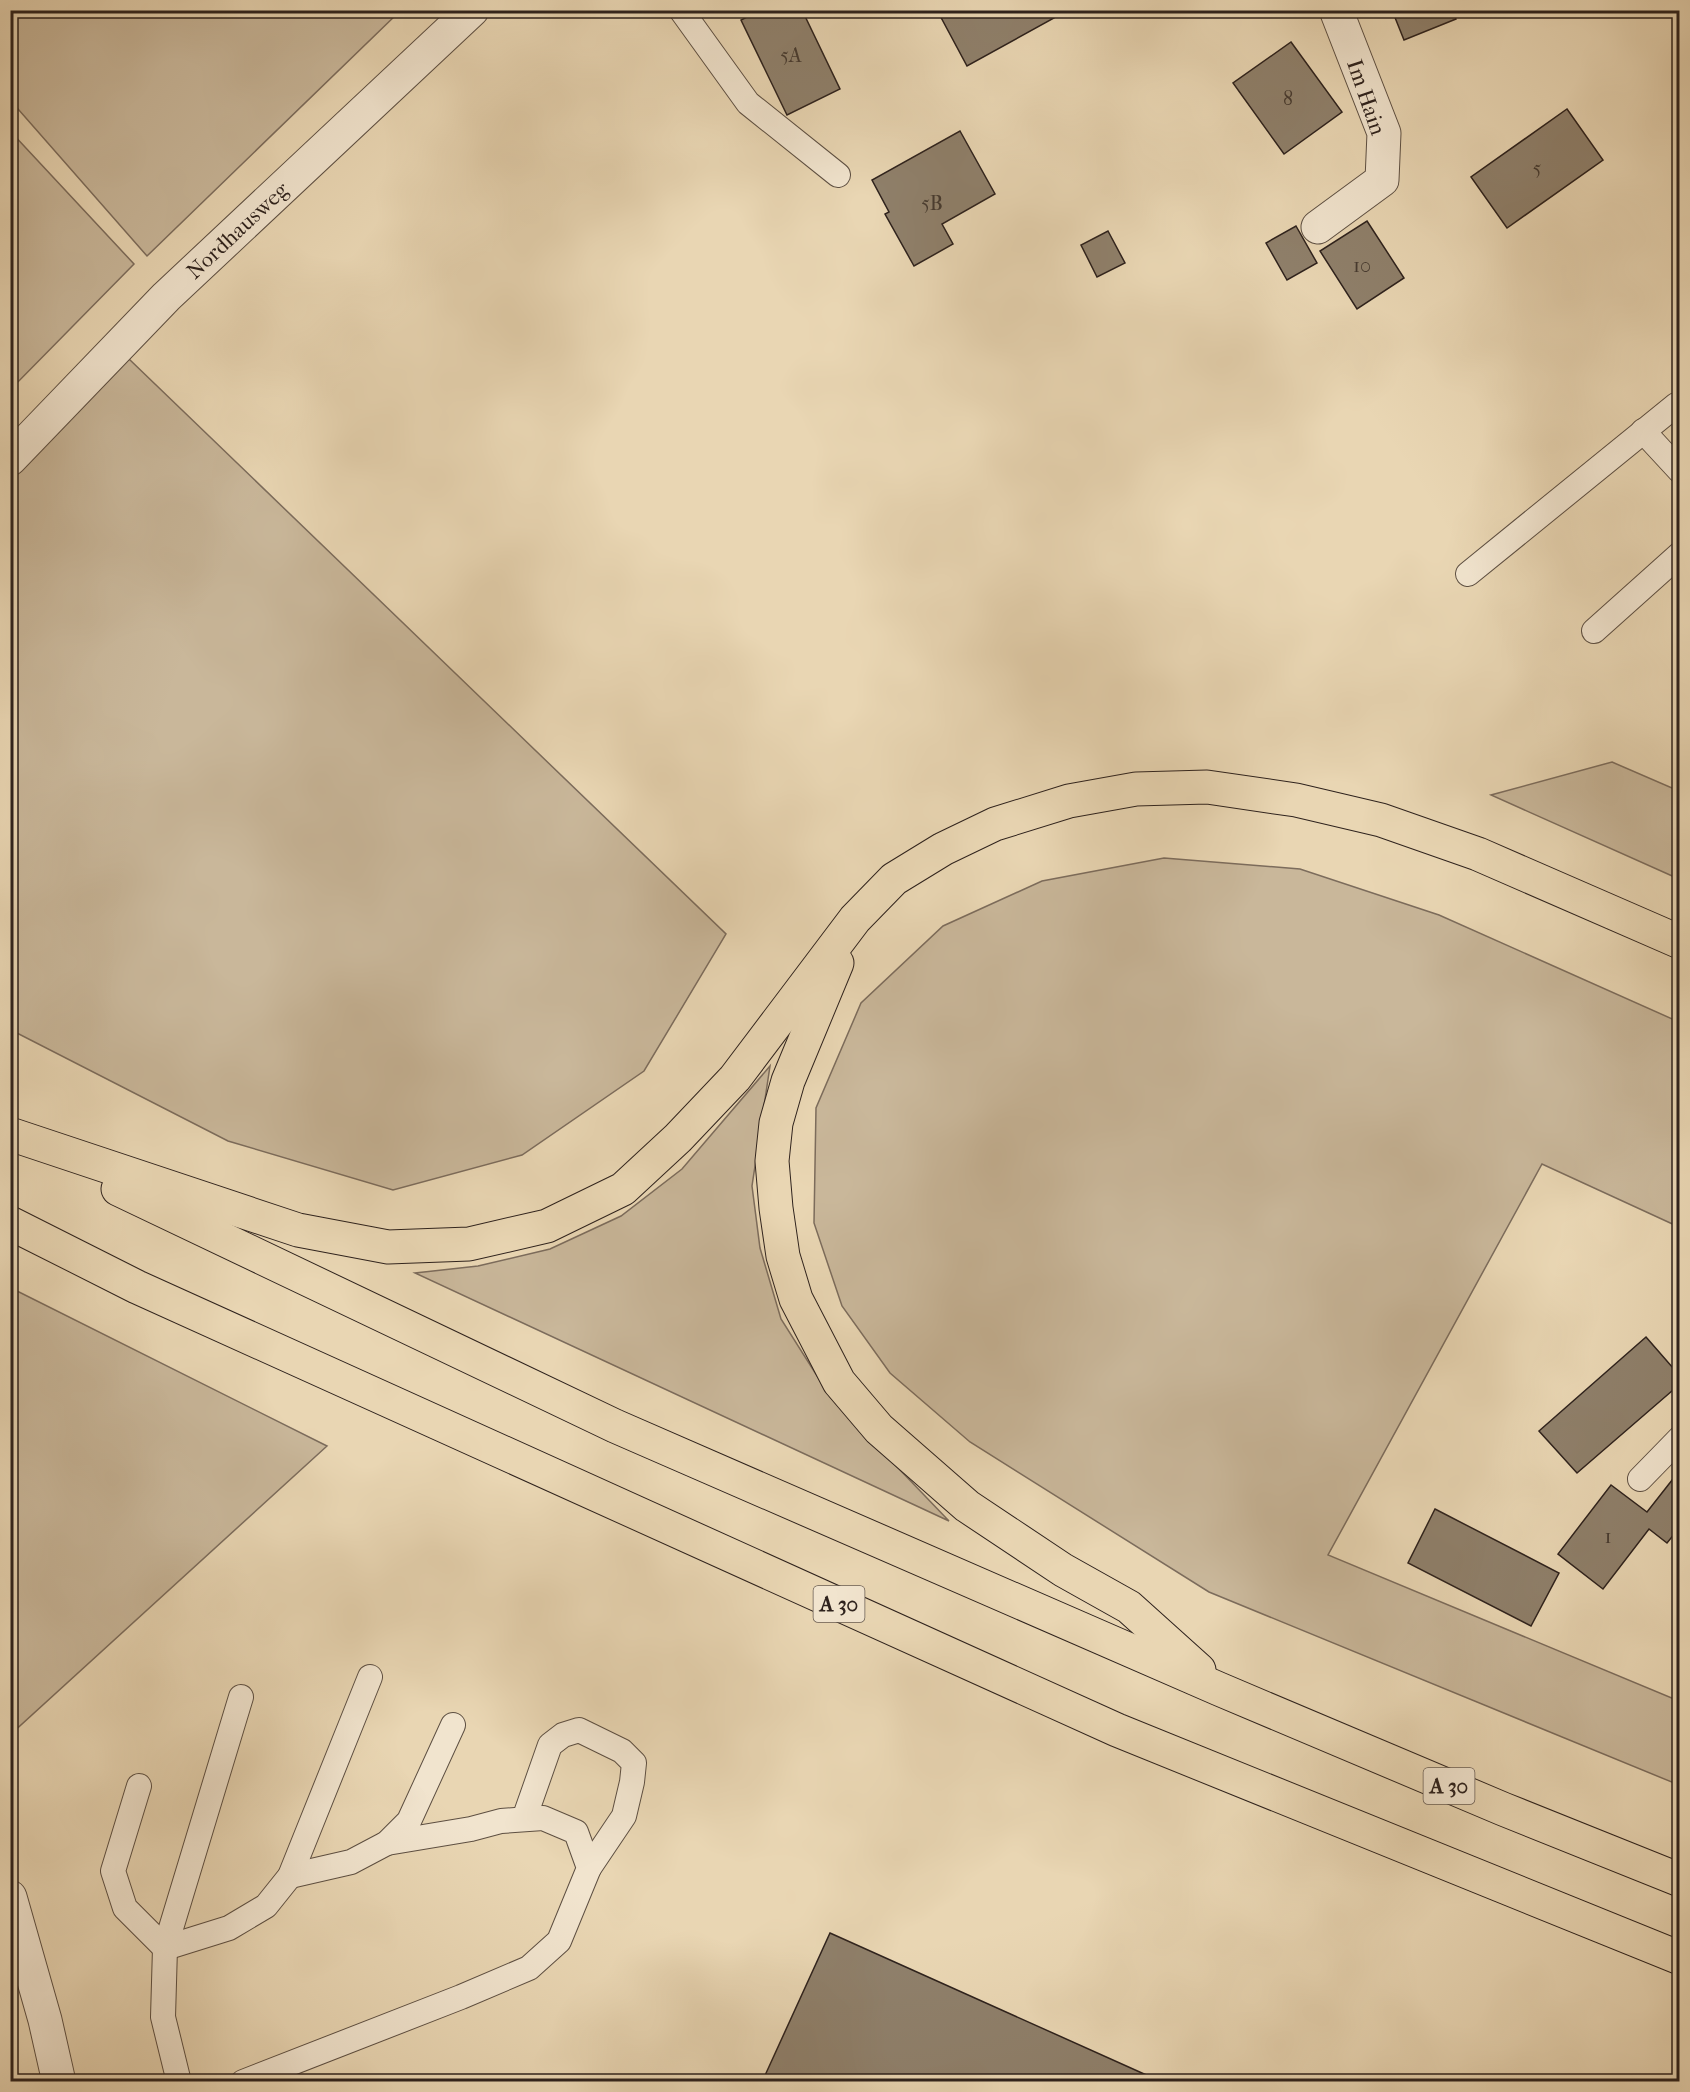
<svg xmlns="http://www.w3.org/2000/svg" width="1690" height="2092" viewBox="0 0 1690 2092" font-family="'IM FELL French Canon',serif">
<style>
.green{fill:#c9b79a;stroke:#7c6c5c;stroke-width:1.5}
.building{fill:#8f806b;stroke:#2e221d;stroke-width:1.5}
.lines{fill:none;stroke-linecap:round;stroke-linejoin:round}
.lane-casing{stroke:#5d4f42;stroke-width:26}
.street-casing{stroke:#5d4f42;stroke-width:35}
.highway-casing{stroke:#2e221d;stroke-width:35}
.lane{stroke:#f1e4ce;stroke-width:24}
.street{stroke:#f1e4ce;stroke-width:33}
.highway{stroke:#e9d6b3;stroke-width:33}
.labels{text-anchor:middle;stroke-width:5;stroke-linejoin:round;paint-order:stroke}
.number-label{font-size:20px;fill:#463a30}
.shield{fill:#f1e4ce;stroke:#685c52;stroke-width:1.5}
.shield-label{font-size:21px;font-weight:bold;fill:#2e221d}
.street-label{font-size:22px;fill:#2e221d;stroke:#f1e4ce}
</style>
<rect width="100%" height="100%" fill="#e9d6b3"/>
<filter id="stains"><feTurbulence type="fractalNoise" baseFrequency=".00333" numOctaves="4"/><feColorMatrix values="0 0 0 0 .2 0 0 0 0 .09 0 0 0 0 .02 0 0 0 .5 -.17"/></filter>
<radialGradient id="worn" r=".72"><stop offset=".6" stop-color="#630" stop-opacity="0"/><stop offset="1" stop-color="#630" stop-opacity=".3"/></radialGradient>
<g class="green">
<path d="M398,11L399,12L147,256L11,101V11Z"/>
<path d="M11,132L134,264L11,389Z"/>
<path d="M129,359L726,934L644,1071L522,1155L393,1190L228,1141L11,1030L10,482Z"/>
<path d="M1612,762L1679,791V879L1491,795Z"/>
<path d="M1164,858L1300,869L1439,915L1679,1022V1227L1542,1164L1328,1555L1679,1701V1785L1209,1592L970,1442L890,1373L842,1306L814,1223L816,1108L861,1003L943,926L1042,881Z"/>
<path d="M770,1066L752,1186L760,1248L781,1319L831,1398L949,1521L415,1273L478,1266L550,1249L621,1216L682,1169Z"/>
<path d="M11,1288L327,1446L11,1734Z"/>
</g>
<g class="building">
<path d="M761,10H802L840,89L787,115L741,20Z"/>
<path d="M937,10H1050L1054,18L967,66Z"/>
<path d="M1392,10H1453L1456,19L1404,40Z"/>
<path d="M1291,42L1342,112L1284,154L1233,83Z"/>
<path d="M1567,109L1603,160L1507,228L1471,177Z"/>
<path d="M960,131L995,194L942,224L953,244L914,266L885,214L889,212L872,180Z"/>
<path d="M1367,221L1404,278L1357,309L1320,251Z"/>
<path d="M1296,226L1317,263L1287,280L1266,243Z"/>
<path d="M1108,231L1125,263L1097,277L1081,245Z"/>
<path d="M1646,1337L1680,1376V1384L1577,1473L1539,1431Z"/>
<path d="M1680,1470V1527L1667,1543L1649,1529L1603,1589L1558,1554L1611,1485L1647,1512Z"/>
<path d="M1435,1509L1559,1573L1531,1626L1408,1563Z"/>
<path d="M830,1933L1162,2082H762Z"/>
</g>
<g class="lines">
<defs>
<g id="lane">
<path d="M681,10L748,103L838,175"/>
<path d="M1643,431L1680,471"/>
<path d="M1468,574L1676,405L1680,404"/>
<path d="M1594,631L1680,554"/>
<path d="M1640,1479L1680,1438"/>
<path d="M139,1786L113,1871L125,1908L165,1948L229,1928L266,1906L290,1876L370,1677"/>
<path d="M524,1819L550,1745L563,1735L579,1730L622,1751L634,1763L632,1782L624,1816L589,1868"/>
<path d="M290,1876L351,1862L387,1843L409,1821L453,1725"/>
<path d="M179,2082L163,2017L165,1948L241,1697"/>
<path d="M243,2082L461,1997L529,1968L559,1941L589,1868L576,1832L543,1818L501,1821L471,1829L387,1843"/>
</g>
<g id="street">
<path d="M1318,227L1382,180L1384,133L1336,10"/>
<path d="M10,459L166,297L472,10"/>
<path d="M10,1897L45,2020L59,2082"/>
</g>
<g id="highway">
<path d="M837,963L788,1081L776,1123L772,1161L776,1208L783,1256L796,1299L839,1382L879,1429L967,1506L1063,1570L1129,1607L1199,1670"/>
<path d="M10,1134L298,1230L388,1247L469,1244L547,1226L623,1189L678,1138L735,1078L855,919L894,879L943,849L995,824L1069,801L1136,789L1207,787L1296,800L1381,820L1478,854L1680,942"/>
<path d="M118,1189L615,1426L1219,1689L1503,1809L1680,1880"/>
<path d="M10,1223L137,1287L1117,1730L1680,1958"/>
</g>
</defs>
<use href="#lane" class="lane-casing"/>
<use href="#street" class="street-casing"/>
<use href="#highway" class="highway-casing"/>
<use href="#lane" class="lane"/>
<use href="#street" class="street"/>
<use href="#highway" class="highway"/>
</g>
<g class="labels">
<g class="number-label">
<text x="791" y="62">5A</text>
<text x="1288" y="105">8</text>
<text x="1537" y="175">5</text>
<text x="932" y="210">5B</text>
<text x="1362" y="272">10</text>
<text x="1608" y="1543">1</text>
</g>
<g class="shield">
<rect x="813.5" y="1586" width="51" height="36" rx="4.5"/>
<rect x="1423.5" y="1768" width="51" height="36" rx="4.5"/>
</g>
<g class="shield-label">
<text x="839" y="1611">A 30</text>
<text x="1449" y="1793">A 30</text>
</g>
<g class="street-label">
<text transform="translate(1367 97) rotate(71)" y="8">Im Hain</text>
<text transform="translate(237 230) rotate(-43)" y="8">Nordhausweg</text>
</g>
</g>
<rect width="1690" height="2092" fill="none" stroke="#e9d6b3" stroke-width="36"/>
<rect x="12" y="12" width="1666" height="2068" fill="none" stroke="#2e221d" stroke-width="3"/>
<rect x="18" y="18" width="1654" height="2056" fill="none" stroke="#2e221d" stroke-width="1.5"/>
<rect width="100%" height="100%" filter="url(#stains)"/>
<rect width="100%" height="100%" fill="url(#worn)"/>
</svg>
